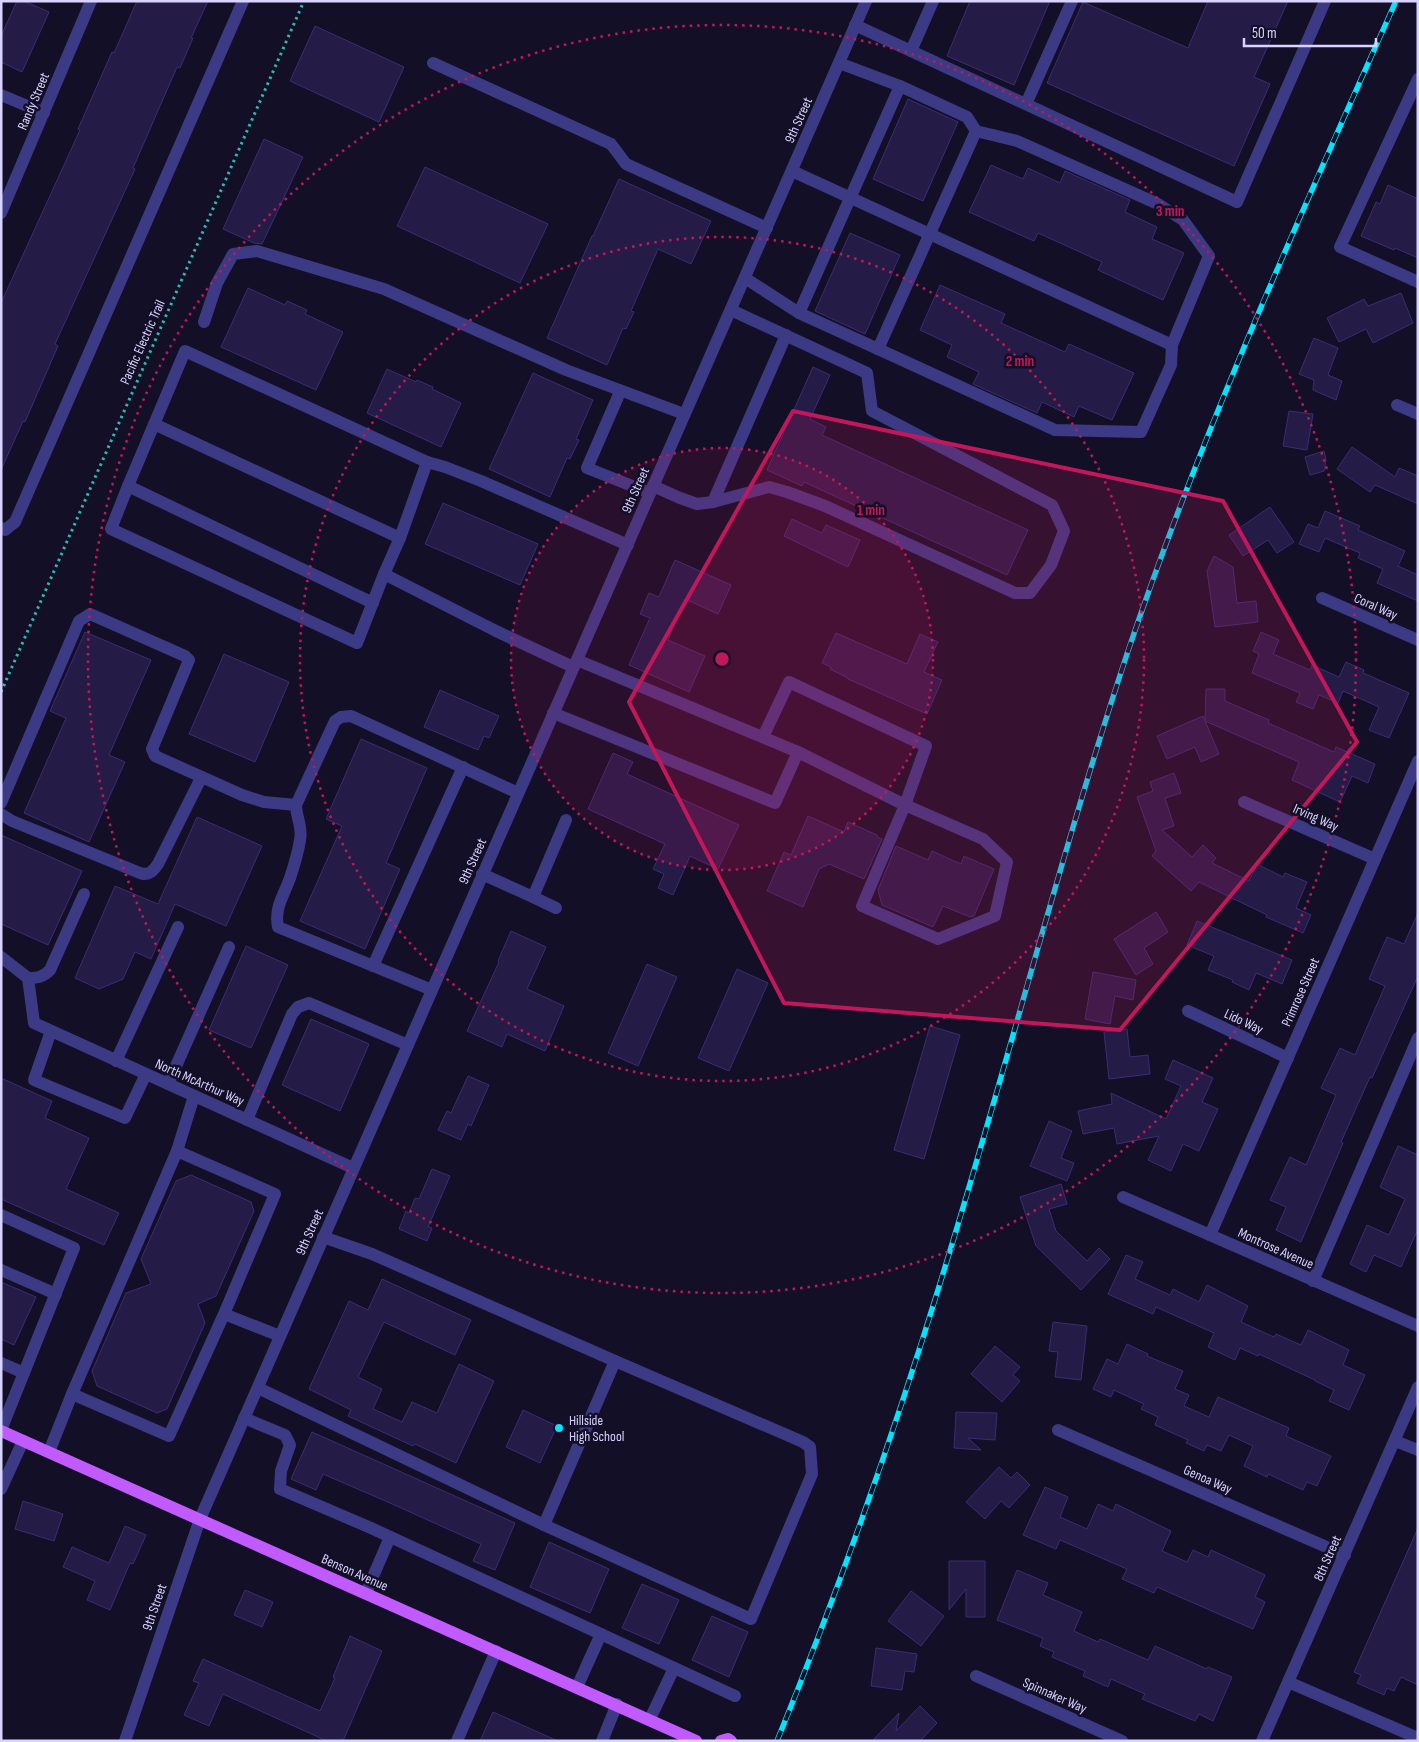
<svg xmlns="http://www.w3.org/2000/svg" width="1419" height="1742" viewBox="0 0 1419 1742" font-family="'Sofia Sans Condensed',sans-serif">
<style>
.building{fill:#241b47;stroke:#3b2d73}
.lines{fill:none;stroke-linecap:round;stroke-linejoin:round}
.path{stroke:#2fb8b0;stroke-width:3;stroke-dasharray:2.5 4;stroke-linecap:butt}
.minor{stroke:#3d3a85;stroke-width:12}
.major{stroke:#c25bff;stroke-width:12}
.rail-casing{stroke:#00e5ff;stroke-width:5.5}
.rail{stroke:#130f26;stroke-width:4;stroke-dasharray:11;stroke-linecap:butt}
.marked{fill:#c2185b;fill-opacity:0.2;stroke:#c2185b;stroke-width:4;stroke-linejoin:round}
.ring{fill:none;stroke:#c2185b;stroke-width:2.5;stroke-dasharray:2.5 5}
.poi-dot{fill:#00e5ff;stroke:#130f26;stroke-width:2}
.labels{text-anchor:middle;stroke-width:5;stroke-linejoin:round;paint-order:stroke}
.street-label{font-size:14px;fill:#d9d4ff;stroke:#130f26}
.poi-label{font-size:14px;fill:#d9d4ff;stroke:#130f26;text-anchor:start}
.centre{fill:#c2185b;stroke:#130f26;stroke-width:2.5}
.ring-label{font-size:15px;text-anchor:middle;font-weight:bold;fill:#c2185b;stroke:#130f26;stroke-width:5;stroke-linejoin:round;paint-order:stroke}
</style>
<rect width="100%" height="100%" fill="#130f26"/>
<g class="building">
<path d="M17,1H24L49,12L22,72L1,62V36Z"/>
<path d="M137,1H208L191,38H193L180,68L177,67L133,168L135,169L55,344L58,346L38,392L25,422L23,421L1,470V303L80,130L78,129L112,52L114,53Z"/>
<path d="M970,1H1050L1014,85L947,56Z"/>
<path d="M1208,1H1288L1254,77L1270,84L1234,166L1047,83L1083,2L1188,48Z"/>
<path d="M315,26L404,67L379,122L290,81Z"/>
<path d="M908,99L958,122L923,201L873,179Z"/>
<path d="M264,139L303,157L262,244L254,243L223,229Z"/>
<path d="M991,165L1023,179L1028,168L1060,183L1065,171L1130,200L1125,212L1157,227L1152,239L1184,253L1163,300L1098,270L1102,262L1038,233L1034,241L969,212Z"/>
<path d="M425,167L548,224L520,283L397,226Z"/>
<path d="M619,179L711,221L691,264L658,249L631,311L634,312L626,329L623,328L607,365L547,338L592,236H593Z"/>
<path d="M1388,185L1418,199V258L1395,248L1394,250L1361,236L1376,202L1380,204Z"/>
<path d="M850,233L900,255L865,334L815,311Z"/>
<path d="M940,285L1005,314L1001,323L1065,352L1069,344L1134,373L1112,420L1079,406L1074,417L1042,402L1037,413L973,384L979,372L947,357L952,345L920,330Z"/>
<path d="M248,288L285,305L287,301L307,310L305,314L343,332L316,390L221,347Z"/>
<path d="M1401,293L1413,323L1373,343L1366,329L1339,342L1327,318L1364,299L1368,306Z"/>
<path d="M1314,338L1338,348L1328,375L1342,381L1336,400L1313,390L1314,380L1299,374Z"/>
<path d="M813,367L830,375L810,419L826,427L822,435L1028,530L1007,575L804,482L802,486L767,470Z"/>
<path d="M387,369L416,382L417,380L433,387L432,389L461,403L441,447L367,413Z"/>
<path d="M533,373L593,400L576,439L579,440L570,459L567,458L550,497L489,469Z"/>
<path d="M1289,411L1313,414L1307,450L1283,446Z"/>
<path d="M1352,447L1395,477L1399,468L1418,476V504L1375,485L1370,492L1337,469Z"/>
<path d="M1324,451L1326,460L1324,471L1310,475L1305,457Z"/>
<path d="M443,503L538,544L520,585L425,544Z"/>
<path d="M1270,507L1294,542L1277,553L1268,540L1243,556L1229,535Z"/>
<path d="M1325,511L1360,526L1358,530L1405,551L1398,566L1418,575V601L1377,583L1383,569L1358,558L1360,553L1325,538L1319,552L1299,544L1308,524L1318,528Z"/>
<path d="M792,519L822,533L826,525L860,540L848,567L784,536Z"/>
<path d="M1214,556L1233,567L1237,603L1256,601L1258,622L1215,627L1207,571Z"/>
<path d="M675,560L731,585L718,614L685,599L668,640L705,656L689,692L629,665L650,618L640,614L649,593L659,597Z"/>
<path d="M85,632L151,660L109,755L125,762L89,842L24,813L66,718L50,711Z"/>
<path d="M1261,632L1279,640L1273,654L1310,670L1312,665L1339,677L1346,662L1364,670L1363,673L1409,693L1389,738L1369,730L1379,707L1343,691L1338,703L1319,695L1313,709L1296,702L1300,693L1252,673L1259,654L1253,651Z"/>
<path d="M836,633L907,664L920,634L938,642L924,672L942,680L927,714L848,679V678L830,669L831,667L822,663Z"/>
<path d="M224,654L289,682L255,762L189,734Z"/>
<path d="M1206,689H1225V701L1269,720L1268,723L1334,752L1336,747L1375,764L1368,783L1352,776L1340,802L1292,780L1299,762L1205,721Z"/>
<path d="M440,690L499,716L489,738L484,736L478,750L424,727Z"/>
<path d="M1203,716L1219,754L1201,762L1195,747L1167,759L1157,736Z"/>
<path d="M361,739L427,768L386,863L400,869L365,949L300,921L342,826L326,819Z"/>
<path d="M613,753L633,762L627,774L739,825L718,869L690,856L673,895L658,888L664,874L653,869L665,844L588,809Z"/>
<path d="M1174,773L1181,793L1165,798L1174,826L1162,830L1192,857L1203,845L1216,858L1212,863L1249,881L1257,864L1283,877L1285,873L1307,882L1296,908L1311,915L1303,933L1266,917L1267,915L1199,882L1191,891L1152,856L1156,851L1137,797L1153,791L1150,782Z"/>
<path d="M808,816L844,832L848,822L877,835V837L882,839L864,879L829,864L819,869L803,907L767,891L784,852L791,855Z"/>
<path d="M197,817L262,846L226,926L175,904L151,959L135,952L123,979L99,989L75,978L115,886L158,904Z"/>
<path d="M1,835L82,871L48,945L1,924Z"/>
<path d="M896,846L928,860L932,851L961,864L964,856L994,869L974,916L970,917L943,906L933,927L882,905L878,890Z"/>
<path d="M1156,912L1168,932L1144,948L1153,964L1136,975L1114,939Z"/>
<path d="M1418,913V976L1372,1078L1370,1077L1341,1142L1343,1143L1301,1242L1276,1230L1286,1207L1270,1200L1290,1157L1306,1165L1336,1095L1321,1088L1340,1048L1355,1055L1385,986L1369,979L1379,955L1387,937L1404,944Z"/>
<path d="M1197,921L1292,960L1282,984L1256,973L1249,990L1232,982L1233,980L1208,970L1214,956L1187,945Z"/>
<path d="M511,931L546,947L527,989L564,1006L545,1051L507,1034L502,1047L467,1031L499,962L498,961Z"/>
<path d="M246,946L288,965L251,1048L209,1030Z"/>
<path d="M647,964L677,977L638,1066L608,1053Z"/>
<path d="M737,969L768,983L729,1071L698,1058Z"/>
<path d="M1093,972L1136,980L1133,1000L1115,996L1110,1024L1085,1019Z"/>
<path d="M311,1019L369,1044L340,1111L282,1085Z"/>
<path d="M930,1026L960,1035L924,1159L894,1150Z"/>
<path d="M1127,1029L1130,1057L1148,1055L1150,1074L1109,1079L1104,1032Z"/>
<path d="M1173,1060L1213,1078L1202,1102L1218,1109L1199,1151L1183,1144L1171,1171L1148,1160L1159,1136L1117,1144L1114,1128L1083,1134L1078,1111L1112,1104L1111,1093L1166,1119L1181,1086L1165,1079Z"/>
<path d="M468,1076L489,1085L471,1126L468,1124L461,1140L438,1130L447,1111L451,1113Z"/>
<path d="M1,1078L52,1101L45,1118L89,1138L66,1189L119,1213L104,1245L1,1199Z"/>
<path d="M1049,1121L1072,1131L1061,1158L1074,1163L1067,1181L1030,1166Z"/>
<path d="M1398,1146L1418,1155V1229L1401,1267L1374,1255L1366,1272L1350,1264L1367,1225L1389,1235L1405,1199L1380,1187Z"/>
<path d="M432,1169L450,1176L428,1227L432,1228L427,1241L399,1229L406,1211L409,1213L415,1198L419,1199Z"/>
<path d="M191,1175L251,1202L254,1211L216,1296L198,1304L205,1323L167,1409L157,1413L97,1386L92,1371L126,1293L151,1284L141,1259L176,1181Z"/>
<path d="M1061,1184L1067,1204L1049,1209L1056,1231L1087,1261L1099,1248L1110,1259L1081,1290L1036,1246L1020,1197Z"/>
<path d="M1126,1255L1143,1262L1135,1279L1170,1295L1173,1289L1199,1302L1207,1285L1248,1306L1241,1322L1274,1337L1276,1334L1301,1345L1308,1330L1349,1350L1343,1365L1365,1375L1349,1410L1329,1401L1334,1390L1315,1381V1380L1259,1354L1258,1356L1240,1348L1235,1360L1208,1347L1214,1333L1156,1307L1153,1314L1108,1294Z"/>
<path d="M382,1279L471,1320L455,1355L384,1322L358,1377L382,1389L373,1409L402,1422L412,1402L437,1413L459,1364L494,1381L456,1463L415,1444L413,1446L348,1416L351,1410L309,1389L349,1301L368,1310Z"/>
<path d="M1,1282L36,1297L14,1345L1,1339Z"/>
<path d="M1053,1322L1087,1326L1081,1380L1055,1377L1058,1352L1049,1351Z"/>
<path d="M1127,1344L1148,1354L1147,1356L1183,1371L1175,1389L1189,1395L1184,1406L1209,1417L1218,1397L1289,1428L1286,1436L1331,1456L1317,1486L1307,1482L1303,1490L1268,1474L1267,1477L1244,1466L1253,1446L1229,1435L1221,1451L1207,1445L1204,1451L1186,1443L1188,1440L1155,1425L1158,1417L1141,1409L1144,1404L1114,1390L1111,1397L1093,1389L1107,1359L1118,1364Z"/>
<path d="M995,1346L1020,1367L1013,1375L1020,1381L1002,1402L971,1374Z"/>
<path d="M523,1410L557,1426L540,1463L506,1447Z"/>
<path d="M956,1412L997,1413L995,1440L968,1438L981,1450L954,1448Z"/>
<path d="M312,1432L515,1523L495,1570L473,1561L481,1544L390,1503L323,1474L316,1490L291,1479Z"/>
<path d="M999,1467L1011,1478L1017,1472L1030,1485L1009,1508L1001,1501L985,1519L966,1502Z"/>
<path d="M1045,1487L1068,1497L1060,1517L1087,1529L1098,1504L1113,1511L1116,1504L1171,1531L1162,1551L1187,1562L1193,1550L1208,1557L1211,1550L1265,1575L1255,1597L1265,1602L1253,1629L1157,1587L1154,1593L1122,1579L1127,1569L1060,1540L1056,1549L1023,1535Z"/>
<path d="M23,1501L63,1514L54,1541L15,1529Z"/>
<path d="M125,1526L146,1535L133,1564L130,1563L110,1610L87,1600L95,1581L63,1567L72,1547L109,1563Z"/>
<path d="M1418,1528V1685L1401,1677L1394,1691L1387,1688L1384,1695L1357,1683L1361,1675L1354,1672Z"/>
<path d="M549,1542L609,1569L590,1613L530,1587Z"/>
<path d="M949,1561H985V1617H966V1589L949,1610Z"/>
<path d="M1017,1570L1048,1583L1043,1595L1082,1612L1074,1631L1098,1642L1100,1639L1148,1660L1155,1646L1207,1669L1208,1667L1232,1677L1213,1721L1199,1714L1195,1721L1142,1699L1145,1694L1111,1679L1108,1687L1083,1676L1085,1671L1052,1657L1054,1652L1040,1646L1043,1638L997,1620Z"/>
<path d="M642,1584L679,1600L659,1644L622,1628Z"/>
<path d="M245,1590L273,1602L262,1627L234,1615Z"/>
<path d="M911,1591L944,1616L921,1646L888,1621Z"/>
<path d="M712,1616L748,1632L729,1677L692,1660Z"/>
<path d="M350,1636L382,1651L343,1741H327L223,1694L209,1726L184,1715L199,1683L193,1681L203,1659L320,1711L335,1678L333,1677Z"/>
<path d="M876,1648L917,1654L914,1672L905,1671L902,1690L871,1686Z"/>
<path d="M920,1706L937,1723L920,1741H872L899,1713L896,1731Z"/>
<path d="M493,1712L558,1741H480Z"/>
</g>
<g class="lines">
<path class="path" d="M1,692L304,1"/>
<g class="minor">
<path d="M855,25L1237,202L1325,1"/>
<path d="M911,51L933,1"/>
<path d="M433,63L611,144L626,164L767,228"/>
<path d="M1418,79L1340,247L1418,282"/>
<path d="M1,95L44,113"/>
<path d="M1026,104L1072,1"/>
<path d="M792,171L1172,345L1209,256L1183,220L1158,204L1017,141L976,131L967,117L900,86L839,63"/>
<path d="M1,213L91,1"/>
<path d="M745,278L799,313L878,349L976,131"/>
<path d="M799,313L900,86"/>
<path d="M204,322L217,283L233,254L257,251L384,289L566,370L684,414"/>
<path d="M878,349L1055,430L1141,432L1171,365L1172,345"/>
<path d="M620,392L587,468L650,493"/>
<path d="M1397,405L1418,414"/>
<path d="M154,424L400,538"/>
<path d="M427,462L400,538L384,574L496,631L573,667"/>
<path d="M128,486L111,529L357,643L384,574"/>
<path d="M653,486L680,498L697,504L713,502L769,487L787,492L825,506L1015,593H1030L1051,565L1064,531L1052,505L872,411L867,373L731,310"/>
<path d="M713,502L786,335"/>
<path d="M1,528L5,530L15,522L243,1"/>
<path d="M1322,598L1418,640"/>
<path d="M373,603L128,486L185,351L427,462L445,467L481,481L628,545"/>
<path d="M553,713L775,803L798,752L577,660"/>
<path d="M763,737L789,682L926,746L905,805L862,906L938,939L995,916L1007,862L983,839L905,805L798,752"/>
<path d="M1244,802L1375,859"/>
<path d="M1,803L79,621L90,614L185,656L189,660L152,749L155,756L242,795L264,802L296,805"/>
<path d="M1,814L12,821L140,873C149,876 153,871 158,864L201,778"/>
<path d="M482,874L533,897L566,820"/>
<path d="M533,897L556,908"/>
<path d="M1,957L28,978L34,1023L353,1168"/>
<path d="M373,966L463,767"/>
<path d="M28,978C38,978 43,977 50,970L84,894"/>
<path d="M432,990L278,927C274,908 284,895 290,878C294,866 298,853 300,840C303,828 296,817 296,805L335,721L341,717L351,716L518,793"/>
<path d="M1188,1011L1288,1058"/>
<path d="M51,1031L34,1080L125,1118L146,1074"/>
<path d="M116,1061L178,927"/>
<path d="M168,1084L229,947"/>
<path d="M247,1120L292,1014L298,1007L309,1003L408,1045"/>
<path d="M177,1151L194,1096"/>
<path d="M1123,1197L1418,1326"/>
<path d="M1,1215L74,1248L1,1430"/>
<path d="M1210,1235L1418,761"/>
<path d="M1,1270L56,1294"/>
<path d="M1313,1281L1418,1038"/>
<path d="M224,1314L275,1194L177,1151L72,1394L169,1436L224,1314L280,1336"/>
<path d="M1,1363L24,1373"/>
<path d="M258,1388L544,1525L615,1361L372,1254L323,1237"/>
<path d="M244,1418L285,1435L290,1445L281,1471L280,1489L371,1528L735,1696"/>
<path d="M1058,1430L1345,1555"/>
<path d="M1395,1441L1418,1450"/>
<path d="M49,1452L72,1394"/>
<path d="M1,1489L23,1441"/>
<path d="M544,1525L751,1619L812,1474L810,1447L803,1442L615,1361"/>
<path d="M366,1593L390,1537"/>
<path d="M976,1676L1122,1741"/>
<path d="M1288,1682L1418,1738"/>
<path d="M577,1687L601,1634"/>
<path d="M650,1719L674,1668"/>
<path d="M125,1741L200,1519L866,1"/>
<path d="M457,1741L496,1651"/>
<path d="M602,1741L617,1704"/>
<path d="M1262,1741L1418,1387"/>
</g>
<g class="major">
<path d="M1,1431L696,1741"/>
<path d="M721,1741L728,1739L731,1741"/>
</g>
<defs>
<path id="rail" d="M777,1741C839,1589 894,1434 942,1277C1006,1070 1059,860 1127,654C1202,431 1300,216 1396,1"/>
</defs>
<use href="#rail" class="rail-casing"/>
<use href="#rail" class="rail"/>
</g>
<path class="marked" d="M793,411L1223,501L1357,742L1120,1030L784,1003L629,702Z"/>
<circle cx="722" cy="659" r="211" fill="#c2185b" fill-opacity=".12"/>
<g class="ring">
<circle cx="722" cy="659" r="211"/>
<circle cx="722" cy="659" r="422"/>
<circle cx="722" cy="659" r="634"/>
</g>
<circle class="poi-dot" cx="559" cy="1428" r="5"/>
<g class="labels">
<g class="street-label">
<text transform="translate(33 101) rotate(-67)" y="5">Randy Street</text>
<text transform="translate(798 120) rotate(-66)" y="5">9th Street</text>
<text transform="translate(142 342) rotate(-66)" y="5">Pacific Electric Trail</text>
<text transform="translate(635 490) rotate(-66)" y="5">9th Street</text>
<text transform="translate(1376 606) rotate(24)" y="5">Coral Way</text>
<text transform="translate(1316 817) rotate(24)" y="5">Irving Way</text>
<text transform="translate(472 861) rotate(-66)" y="5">9th Street</text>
<text transform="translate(1300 992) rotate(-66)" y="5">Primrose Street</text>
<text transform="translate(1244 1021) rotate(25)" y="5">Lido Way</text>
<text transform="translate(200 1082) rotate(24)" y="5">North McArthur Way</text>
<text transform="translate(309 1232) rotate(-66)" y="5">9th Street</text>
<text transform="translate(1276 1248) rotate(24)" y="5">Montrose Avenue</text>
<text transform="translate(1208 1479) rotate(24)" y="5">Genoa Way</text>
<text transform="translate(1327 1558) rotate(-66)" y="5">8th Street</text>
<text transform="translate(355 1572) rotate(24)" y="5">Benson Avenue</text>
<text transform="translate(154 1607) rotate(-71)" y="5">9th Street</text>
<text transform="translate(1055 1695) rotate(24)" y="5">Spinnaker Way</text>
</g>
<g class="poi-label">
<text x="569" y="1425">Hillside<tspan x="569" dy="16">High School</tspan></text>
</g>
</g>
<circle cx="722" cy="659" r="8" class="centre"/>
<g class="ring-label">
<text x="1170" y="216">3 min</text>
<text x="1020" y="366">2 min</text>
<text x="871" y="515">1 min</text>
</g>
<rect width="1419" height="1742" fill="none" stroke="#d9d4ff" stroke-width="5"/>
<path d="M1244 38v8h132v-8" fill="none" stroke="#d9d4ff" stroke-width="2.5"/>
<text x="1252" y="38" font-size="15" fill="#d9d4ff" stroke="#130f26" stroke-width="4" paint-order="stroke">50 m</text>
</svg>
